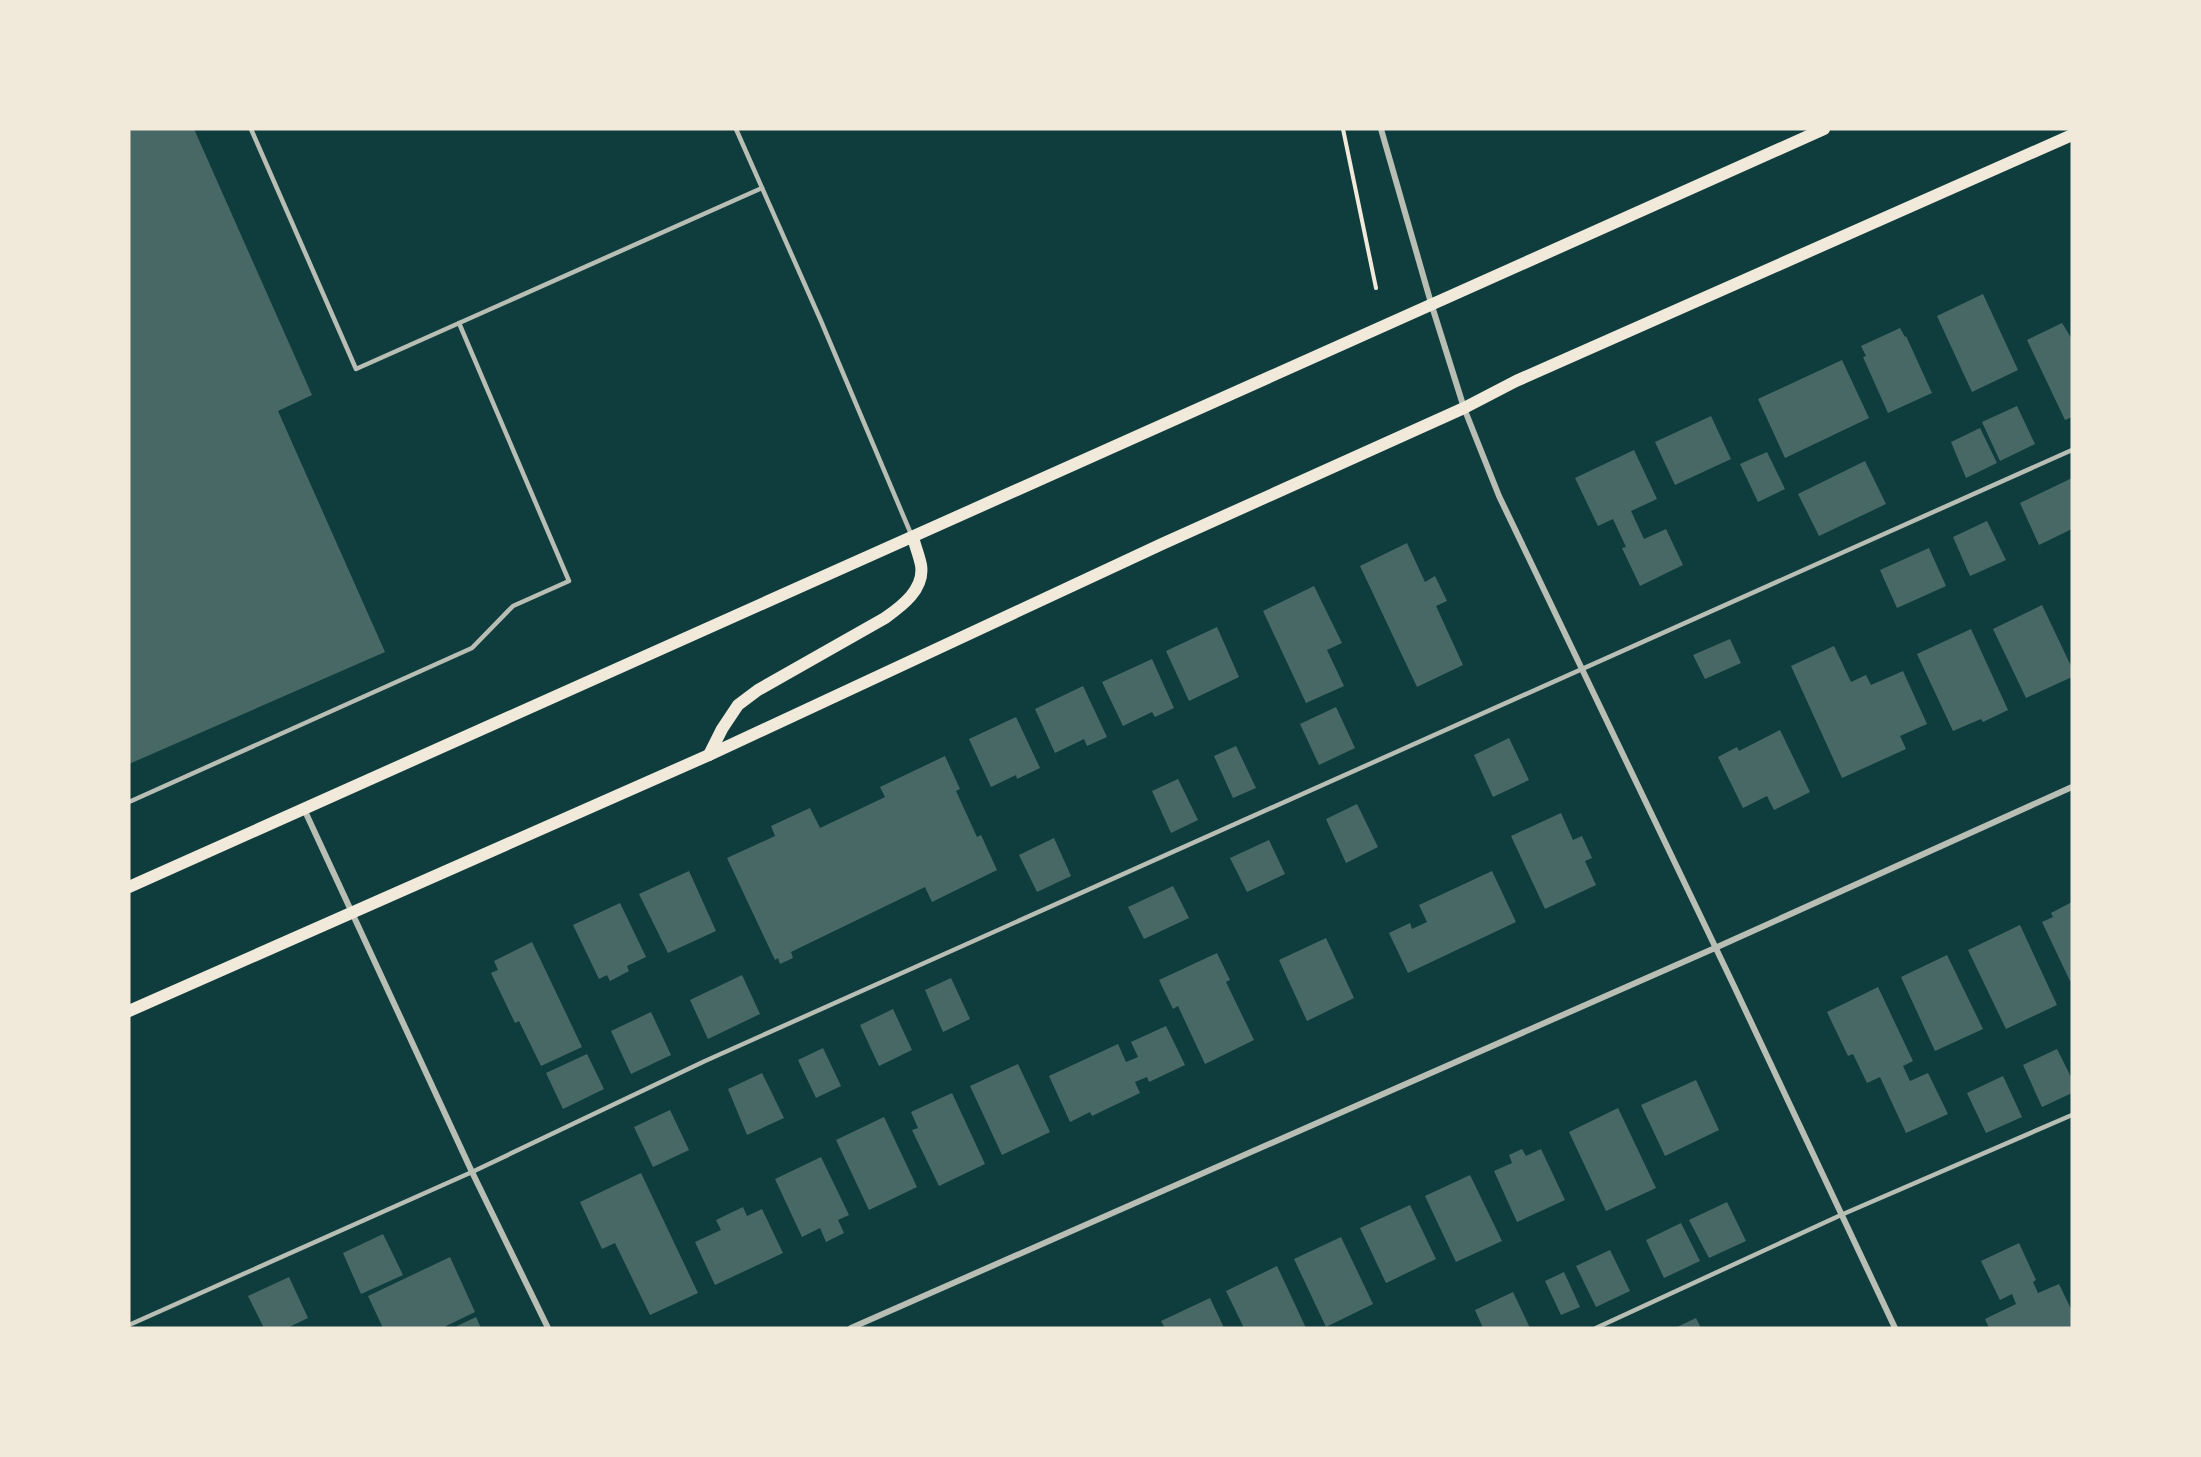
<svg xmlns="http://www.w3.org/2000/svg" width="2201" height="1457" viewBox="0 0 2201 1457" font-family="'Zilla Slab',serif">
<style>
.building{fill:#486865}
.lines{fill:none;stroke-linecap:round;stroke-linejoin:round}
.path{stroke:#f1e9da;stroke-width:4}
.service{stroke:#b8beb3;stroke-width:4.5}
.minor{stroke:#b8beb3;stroke-width:6}
.secondary{stroke:#f1e9da;stroke-width:12}
</style>
<rect width="100%" height="100%" fill="#0f3d3e"/>
<g class="building">
<path d="M129,129H194L312,395L278,411L385,652L129,764Z"/>
<path d="M1983,294L2018,370L1972,392L1937,316Z"/>
<path d="M2062,323L2072,339V417L2065,420L2027,340Z"/>
<path d="M1900,328L1905,337L1906,336L1932,393L1888,413L1863,357L1866,356L1861,346Z"/>
<path d="M1842,360L1869,418L1785,458L1758,399Z"/>
<path d="M2017,406L2035,444L2000,461L1982,422Z"/>
<path d="M1711,416L1731,459L1675,485L1655,442Z"/>
<path d="M1980,428L1997,463L1966,478L1951,442Z"/>
<path d="M1634,450L1657,499L1631,511L1644,539L1666,529L1683,565L1640,586L1622,548L1626,547L1613,519L1598,526L1575,478Z"/>
<path d="M1767,452L1785,489L1758,502L1740,464Z"/>
<path d="M1865,461L1886,504L1819,536L1798,494Z"/>
<path d="M2072,478V529L2039,545L2020,503Z"/>
<path d="M1987,521L2006,560L1970,576L1953,537Z"/>
<path d="M1407,543L1425,582L1435,576L1447,601L1436,606L1463,665L1417,687L1360,566Z"/>
<path d="M1929,548L1946,586L1897,608L1880,570Z"/>
<path d="M1314,586L1342,643L1327,650L1344,686L1306,703L1263,611Z"/>
<path d="M2042,605L2072,668V677L2026,698L1993,629Z"/>
<path d="M1217,627L1239,677L1189,701L1166,651Z"/>
<path d="M1971,629L2008,710L1983,722L1981,719L1953,731L1917,654Z"/>
<path d="M1730,639L1741,663L1705,679L1693,655Z"/>
<path d="M1834,646L1851,682L1866,675L1871,685L1903,671L1927,724L1900,736L1906,749L1842,778L1791,666Z"/>
<path d="M1152,659L1174,708L1155,717L1152,712L1123,726L1102,682Z"/>
<path d="M1083,686L1107,737L1087,746L1084,739L1055,753L1035,709Z"/>
<path d="M1336,707L1355,748L1319,765L1300,724Z"/>
<path d="M1016,717L1040,768L1017,779L1016,775L991,787L969,739Z"/>
<path d="M1780,730L1810,792L1774,810L1767,796L1743,808L1718,757L1737,747L1739,751Z"/>
<path d="M1509,738L1529,780L1493,797L1474,755Z"/>
<path d="M1236,746L1256,788L1233,798L1214,756Z"/>
<path d="M945,756L960,789L956,791L977,837L981,835L997,870L932,902L925,887L791,952L793,958L780,964L778,958L775,960L727,858L775,836L771,826L810,808L820,828L885,797L880,787Z"/>
<path d="M1178,779L1198,820L1171,833L1152,791Z"/>
<path d="M1357,804L1378,847L1346,863L1326,819Z"/>
<path d="M1561,813L1573,840L1582,836L1592,858L1585,861L1596,885L1545,909L1511,836Z"/>
<path d="M1054,838L1071,876L1037,892L1019,855Z"/>
<path d="M1269,840L1285,874L1247,892L1230,858Z"/>
<path d="M689,871L716,931L668,953L639,894Z"/>
<path d="M1492,871L1516,922L1408,973L1389,933L1410,923L1412,929L1427,922L1419,905Z"/>
<path d="M1173,886L1189,918L1144,939L1128,907Z"/>
<path d="M2072,902V980L2070,981L2042,922L2053,917L2051,913Z"/>
<path d="M620,903L646,957L627,966L629,971L610,981L607,975L599,979L573,925Z"/>
<path d="M2020,925L2057,1005L2006,1029L1968,950Z"/>
<path d="M1326,938L1354,998L1307,1021L1279,960Z"/>
<path d="M532,942L582,1047L541,1066L519,1021L515,1023L491,973L498,970L494,961Z"/>
<path d="M1217,953L1230,980L1226,982L1254,1040L1205,1064L1178,1006L1173,1009L1159,980Z"/>
<path d="M1947,955L1983,1029L1935,1051L1901,977Z"/>
<path d="M742,975L760,1014L708,1039L690,1000Z"/>
<path d="M951,978L970,1019L943,1032L925,990Z"/>
<path d="M1878,987L1913,1061L1903,1066L1910,1081L1928,1073L1948,1114L1906,1133L1880,1077L1867,1083L1853,1054L1848,1056L1827,1012Z"/>
<path d="M893,1009L912,1050L879,1066L860,1025Z"/>
<path d="M651,1012L671,1055L631,1074L611,1031Z"/>
<path d="M1166,1026L1185,1065L1149,1082L1147,1077L1135,1082L1140,1093L1092,1116L1090,1112L1070,1122L1049,1076L1118,1044L1126,1062L1138,1057L1131,1042Z"/>
<path d="M823,1048L841,1086L816,1098L798,1060Z"/>
<path d="M2057,1049L2072,1079V1093L2042,1107L2023,1065Z"/>
<path d="M587,1054L604,1089L563,1109L546,1073Z"/>
<path d="M1018,1064L1050,1132L1002,1155L970,1086Z"/>
<path d="M762,1073L784,1118L747,1135L728,1089Z"/>
<path d="M2003,1076L2022,1117L1986,1133L1967,1093Z"/>
<path d="M1696,1080L1719,1130L1665,1156L1641,1105Z"/>
<path d="M952,1093L985,1164L939,1186L912,1130L918,1128L911,1112Z"/>
<path d="M1618,1108L1656,1188L1606,1211L1569,1132Z"/>
<path d="M670,1110L689,1150L653,1167L634,1127Z"/>
<path d="M884,1117L917,1187L869,1210L836,1140Z"/>
<path d="M1522,1149L1526,1156L1541,1149L1565,1200L1517,1222L1494,1171L1512,1163L1509,1155Z"/>
<path d="M821,1157L849,1215L838,1220L844,1233L826,1242L820,1228L802,1237L775,1179Z"/>
<path d="M641,1173L698,1293L650,1315L615,1243L602,1249L580,1202Z"/>
<path d="M1470,1175L1502,1241L1456,1262L1425,1196Z"/>
<path d="M1727,1202L1746,1241L1709,1258L1689,1220Z"/>
<path d="M1410,1205L1436,1259L1386,1283L1360,1228Z"/>
<path d="M743,1207L747,1216L762,1209L783,1253L715,1285L695,1242L721,1230L716,1220Z"/>
<path d="M1681,1223L1700,1261L1664,1278L1646,1240Z"/>
<path d="M383,1234L403,1275L361,1294L343,1253Z"/>
<path d="M1341,1237L1373,1304L1326,1327L1294,1259Z"/>
<path d="M2019,1243L2036,1280L2033,1282L2038,1293L2059,1284L2072,1311V1328H1989L1985,1319L2016,1304L2012,1294L2000,1300L1981,1261Z"/>
<path d="M1610,1250L1630,1291L1596,1307L1576,1266Z"/>
<path d="M450,1257L475,1312L446,1326L447,1328H383L368,1296Z"/>
<path d="M1277,1266L1306,1328H1244L1226,1291Z"/>
<path d="M1564,1272L1580,1307L1561,1315L1545,1281Z"/>
<path d="M289,1277L308,1318L287,1328H264L248,1296Z"/>
<path d="M1513,1292L1530,1328H1483L1475,1310Z"/>
<path d="M1210,1298L1224,1328H1165L1161,1321Z"/>
<path d="M476,1317L481,1328H453Z"/>
<path d="M1696,1318L1701,1328H1675Z"/>
</g>
<g class="lines">
<path class="path" d="M1343,129L1376,288"/>
<g class="service">
<path d="M251,129L356,369L762,188"/>
<path d="M736,129L821,321L911,534"/>
<path d="M129,802L472,648L513,606L569,581L459,323"/>
<path d="M129,1325L472,1172L705,1061L2072,450"/>
<path d="M1596,1328L1841,1215L2072,1115"/>
</g>
<g class="minor">
<path d="M1381,129L1431,303L1464,408L1499,496L1734,986L1895,1328"/>
<path d="M304,809L472,1172L548,1328"/>
<path d="M851,1328L1715,948L2072,787"/>
</g>
<g class="secondary">
<path d="M709,755L722,729L738,705L758,690L885,618C902,606 925,589 921,565C919,555 915,546 913,537"/>
<path d="M129,887L1824,129"/>
<path d="M129,1011L709,755L1162,544L1464,408L1516,381L2072,135"/>
</g>
</g>
<rect width="2201" height="1457" fill="none" stroke="#f1e9da" stroke-width="261"/>
</svg>
